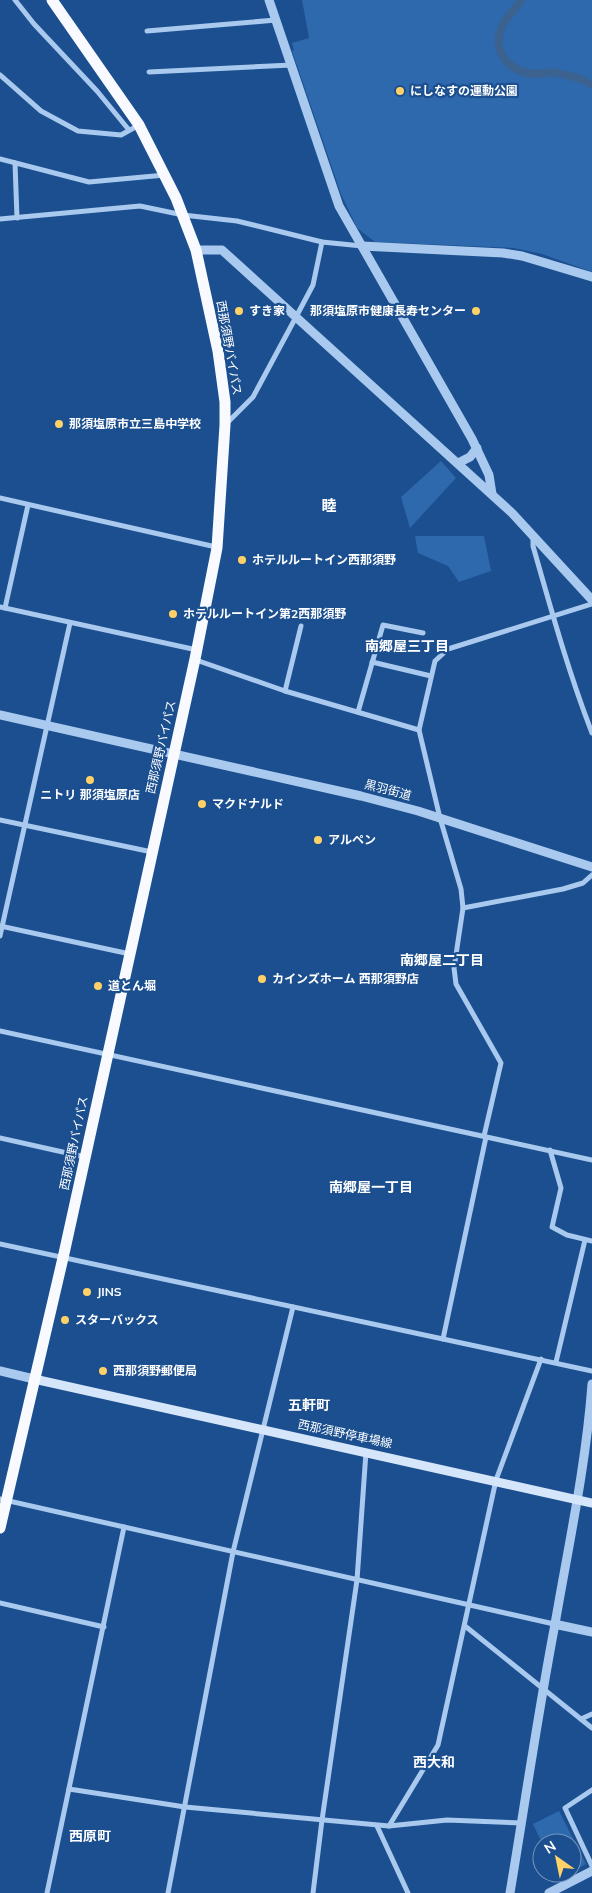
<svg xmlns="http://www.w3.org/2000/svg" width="592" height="1893" viewBox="0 0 592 1893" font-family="Mulish,'Noto Sans JP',sans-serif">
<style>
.green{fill:#2e69ad}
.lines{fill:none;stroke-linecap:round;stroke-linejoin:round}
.canal{stroke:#3c6290;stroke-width:8}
.minor{stroke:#a9c9ee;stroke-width:5}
.tertiary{stroke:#a9c9ee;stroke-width:9}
.secondary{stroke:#d6e6fa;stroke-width:9}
.trunk{stroke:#f8faff;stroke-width:11}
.poi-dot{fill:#ffd166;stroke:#1b4f8f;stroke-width:2}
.labels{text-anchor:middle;stroke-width:4.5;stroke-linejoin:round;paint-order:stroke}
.poi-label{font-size:12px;font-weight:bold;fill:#fff;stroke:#1b4f8f;text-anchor:start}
.street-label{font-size:12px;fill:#fff;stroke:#1b4f8f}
.neighbourhood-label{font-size:14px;font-weight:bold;fill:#fff;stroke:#1b4f8f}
.quarter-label{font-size:15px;font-weight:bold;fill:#fff;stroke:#1b4f8f}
</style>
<rect width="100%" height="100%" fill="#1b4f8f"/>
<g class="green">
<path d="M302,0H592V272L542,254L514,248L375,242L357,228L341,194L292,51L294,50L292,43L309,38Z"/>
<path d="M441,461L456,478L410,528L401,497Z"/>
<path d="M415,536H484L491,571L459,582L448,566L418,553Z"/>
<path d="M559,1811L586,1864L572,1872V1843H542L533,1824Z"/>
</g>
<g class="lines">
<path class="canal" d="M521,0C515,10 505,18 501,29C492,54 512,74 537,74C543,74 551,71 556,73C569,76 581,77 592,85"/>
<g class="minor">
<path d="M15,0L34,24L97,91L129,130"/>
<path d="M147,31L276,20"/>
<path d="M149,72L292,65"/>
<path d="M0,75L41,111L78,131L121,135L139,125"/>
<path d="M0,159L89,182L165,175"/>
<path d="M15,163L17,218"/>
<path d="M0,219L140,206L183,215L237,221L322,242L362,246"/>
<path d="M226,424L253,397L296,317L313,285L322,242"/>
<path d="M0,498L216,547"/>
<path d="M533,535V546C551,609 568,671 592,733"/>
<path d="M0,607L197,650"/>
<path d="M5,608L28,505"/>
<path d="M196,660L285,691L419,730"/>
<path d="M372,662L431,676"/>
<path d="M285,691L301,626"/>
<path d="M358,712L383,625L423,633"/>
<path d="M0,820L152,852"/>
<path d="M463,908L563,889L583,883L592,875"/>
<path d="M0,926L130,954"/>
<path d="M0,936L70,623"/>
<path d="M0,1031L592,1160"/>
<path d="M484,1136L501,1063L456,984L454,968L463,908L461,889L440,818L419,730L435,661L448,649L592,604"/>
<path d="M0,1138L85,1157"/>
<path d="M550,1150L561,1188L552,1227L567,1235L592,1241"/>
<path d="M0,1244L592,1371"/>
<path d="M443,1339L486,1137"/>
<path d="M556,1362L585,1240"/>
<path d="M0,1499L554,1624"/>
<path d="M0,1603L104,1627"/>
<path d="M465,1626L592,1728"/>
<path d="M581,1719L592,1714"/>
<path d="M69,1789L185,1807L389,1826L438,1745L496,1480L541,1359"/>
<path d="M592,1790L565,1808L592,1866"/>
<path d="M377,1826L408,1893"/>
<path d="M389,1826L447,1820L522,1823"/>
<path d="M47,1893L124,1527"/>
<path d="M168,1893L233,1552L293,1307"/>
<path d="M313,1893L322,1820L357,1580L366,1452"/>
</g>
<g class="tertiary">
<path d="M269,0L339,206L472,439L489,475L492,494"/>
<path d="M362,246L503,253L522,256L592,277"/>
<path d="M196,250H222L512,513L592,600"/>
<path d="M458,463L470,457L477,448"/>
<path d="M0,715L361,796L418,811L592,867"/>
<path d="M0,1371L34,1379"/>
<path d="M554,1624L592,1632"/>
<path d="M510,1893C525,1803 538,1713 555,1624C569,1543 586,1465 592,1384"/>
<path d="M549,1893L592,1871"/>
</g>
<path class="secondary" d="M34,1379L592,1503"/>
<path class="trunk" d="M0,1528L63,1258L195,659L217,548L225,425V402L218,351L196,250L176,198L139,125L52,0"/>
</g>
<g class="poi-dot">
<circle cx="400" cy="91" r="5"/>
<circle cx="239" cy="311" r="5"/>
<circle cx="476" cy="311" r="5"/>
<circle cx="59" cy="424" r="5"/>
<circle cx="242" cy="560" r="5"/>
<circle cx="173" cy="614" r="5"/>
<circle cx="90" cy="780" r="5"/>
<circle cx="202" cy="804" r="5"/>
<circle cx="318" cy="840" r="5"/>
<circle cx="262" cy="979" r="5"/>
<circle cx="98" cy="986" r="5"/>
<circle cx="87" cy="1292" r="5"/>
<circle cx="65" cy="1320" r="5"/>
<circle cx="103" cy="1371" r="5"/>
</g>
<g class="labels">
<g class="poi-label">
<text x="410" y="95">にしなすの運動公園</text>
<text x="249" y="315">すき家</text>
<text x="466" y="315" text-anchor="end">那須塩原市健康長寿センター</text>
<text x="69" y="428">那須塩原市立三島中学校</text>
<text x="252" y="564">ホテルルートイン西那須野</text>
<text x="183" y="618">ホテルルートイン第2西那須野</text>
<text x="90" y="799" text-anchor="middle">ニトリ 那須塩原店</text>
<text x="212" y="808">マクドナルド</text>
<text x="328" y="844">アルペン</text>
<text x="272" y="983">カインズホーム 西那須野店</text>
<text x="108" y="990">道とん堀</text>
<text x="97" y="1296">JINS</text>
<text x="75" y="1324">スターバックス</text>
<text x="113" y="1375">西那須野郵便局</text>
</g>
<g class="street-label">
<text transform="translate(229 348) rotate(80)" y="4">西那須野バイパス</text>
<text transform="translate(161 747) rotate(-77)" y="4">西那須野バイパス</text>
<text transform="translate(388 790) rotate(15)" y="4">黒羽街道</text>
<text transform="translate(74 1143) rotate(-78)" y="4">西那須野バイパス</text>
<text transform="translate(345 1434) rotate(12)" y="4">西那須野停車場線</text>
</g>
<g class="neighbourhood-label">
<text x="407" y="651">南郷屋三丁目</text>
<text x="442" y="965">南郷屋二丁目</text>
<text x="371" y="1192">南郷屋一丁目</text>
<text x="309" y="1410">五軒町</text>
<text x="434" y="1767">西大和</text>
<text x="90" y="1841">西原町</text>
</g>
<g class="quarter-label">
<text x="329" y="511">睦</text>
</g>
</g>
<g transform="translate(557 1858) rotate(327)"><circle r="24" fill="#1b4f8f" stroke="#7695bc"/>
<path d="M0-4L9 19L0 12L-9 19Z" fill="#ffd166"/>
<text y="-8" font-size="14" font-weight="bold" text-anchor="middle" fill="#ffffff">N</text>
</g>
</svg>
